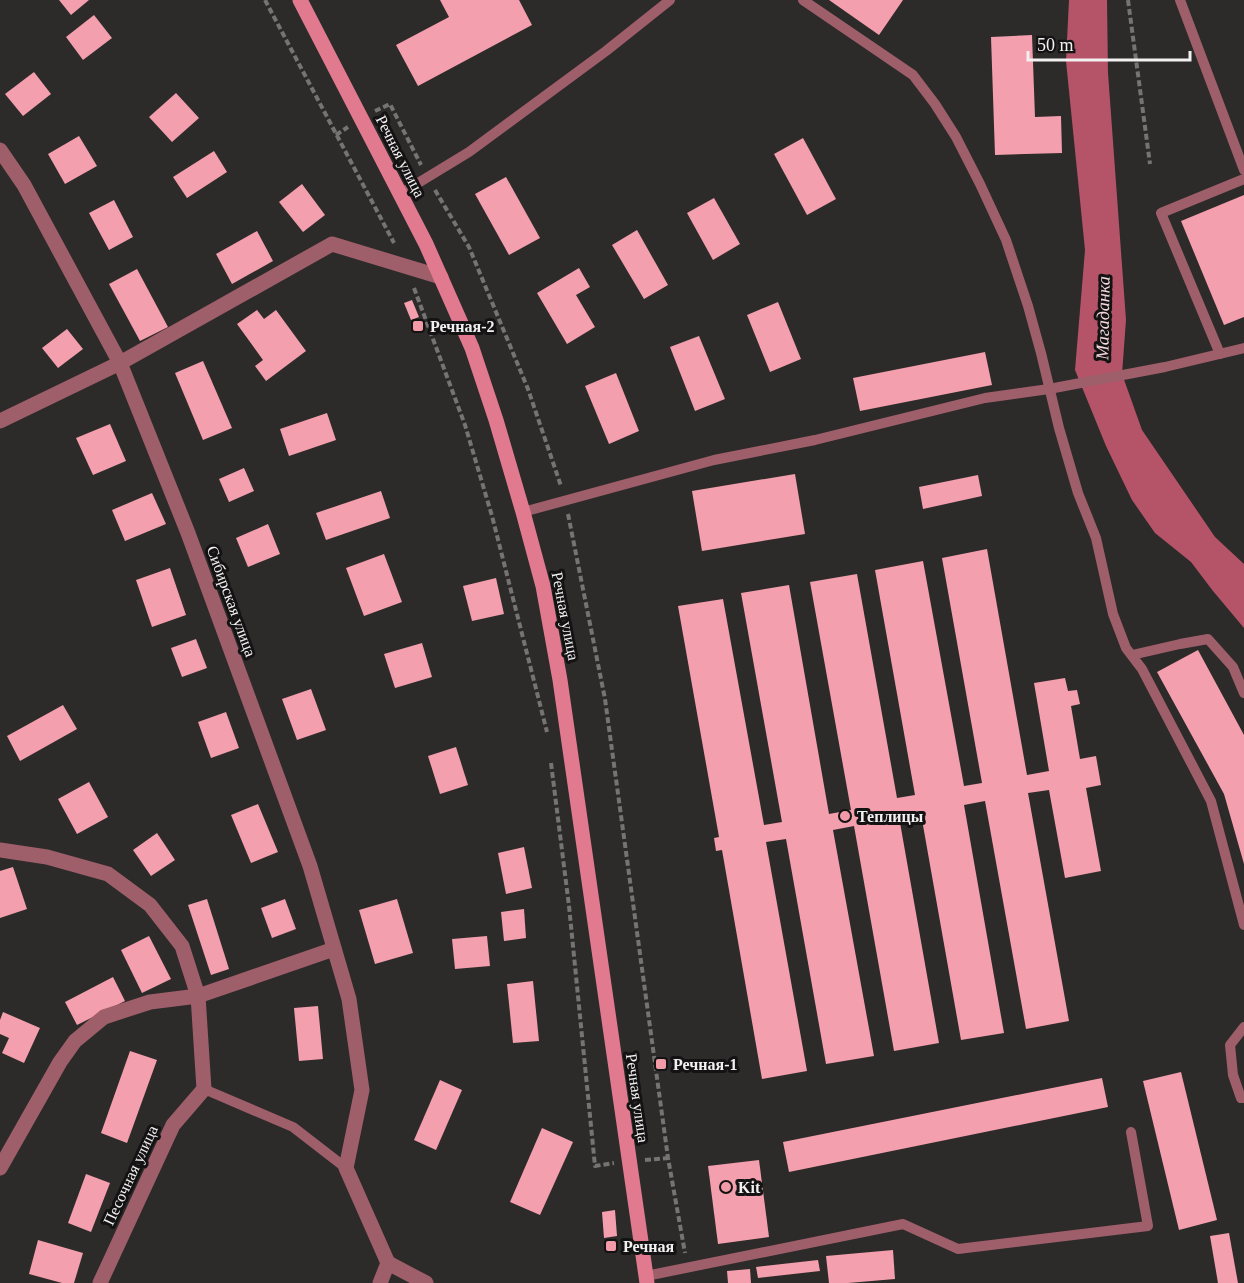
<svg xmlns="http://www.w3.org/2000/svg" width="1244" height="1283" viewBox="0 0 1244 1283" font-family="'Times New Roman',serif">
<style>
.water{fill:#b55368}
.building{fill:#f49fad}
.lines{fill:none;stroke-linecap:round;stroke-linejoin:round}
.path{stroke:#767373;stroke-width:4;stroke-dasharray:6 3;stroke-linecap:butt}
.lane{stroke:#9f5f6a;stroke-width:10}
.street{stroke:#9f5f6a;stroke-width:15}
.secondary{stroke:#e17a8e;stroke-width:15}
.poi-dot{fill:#f39aa9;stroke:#141313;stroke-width:2}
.labels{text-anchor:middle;stroke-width:6;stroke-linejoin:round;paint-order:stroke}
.street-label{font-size:16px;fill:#f3f0f1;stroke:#141313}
.poi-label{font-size:16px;font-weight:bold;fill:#f3f0f1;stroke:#141313;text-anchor:start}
.water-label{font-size:18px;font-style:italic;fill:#f5d9dc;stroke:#141313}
</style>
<rect width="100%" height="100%" fill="#2d2a2a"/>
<path class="water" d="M1069,0H1107L1108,73L1126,320L1122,374L1142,430L1215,537L1244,564V628L1213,591L1191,562L1155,533L1132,500L1106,446L1075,370L1085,250L1066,61Z"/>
<g class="building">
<path d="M59,0H89L71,15Z"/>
<path d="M440,0H519L532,25L418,86L396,45L449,17Z"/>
<path d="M829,0H903L879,35Z"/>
<path d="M94,15L112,38L83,60L66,37Z"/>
<path d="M1032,35L1035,117L1061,116L1062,153L995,155L991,37Z"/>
<path d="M34,72L51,94L23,116L5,94Z"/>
<path d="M176,93L199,118L172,142L149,117Z"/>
<path d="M79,136L97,166L65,184L48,154Z"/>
<path d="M803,138L836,199L807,215L774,154Z"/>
<path d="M214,151L227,172L187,198L173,177Z"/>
<path d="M506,177L540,238L509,255L475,194Z"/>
<path d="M302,184L325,215L303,232L279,202Z"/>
<path d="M1244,195V317L1224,325L1181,221Z"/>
<path d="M714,198L740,244L713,260L687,213Z"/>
<path d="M114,200L133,237L109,250L89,213Z"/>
<path d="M637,230L668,285L644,299L612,245Z"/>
<path d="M257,231L273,261L232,284L216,254Z"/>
<path d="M579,268L590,287L576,295L595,327L567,344L537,293Z"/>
<path d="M137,269L168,327L140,341L109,284Z"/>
<path d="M412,300L419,317L411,320L404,303Z"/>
<path d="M778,302L801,359L770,372L747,315Z"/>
<path d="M257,310L264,319L276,310L306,351L266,381L255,366L263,360L237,324Z"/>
<path d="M67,329L83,349L58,368L42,348Z"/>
<path d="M699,336L725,399L695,411L670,347Z"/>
<path d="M985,352L992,385L860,411L853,378Z"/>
<path d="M203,361L232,428L203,440L175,373Z"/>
<path d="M616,373L639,431L609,444L585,386Z"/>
<path d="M327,413L336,440L289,456L280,429Z"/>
<path d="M110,424L126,461L93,475L76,438Z"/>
<path d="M244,468L254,491L229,502L219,479Z"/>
<path d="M795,474L805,534L702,551L692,491Z"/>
<path d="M978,475L982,496L923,509L919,487Z"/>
<path d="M381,491L390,518L326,540L316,513Z"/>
<path d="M152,493L166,524L125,541L112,510Z"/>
<path d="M268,524L280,554L248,567L236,538Z"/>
<path d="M987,549L1027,775L1049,771L1034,683L1065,678L1068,691L1077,690L1080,704L1071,706L1080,759L1096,756L1101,785L1086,788L1101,871L1065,878L1049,790L1028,793L1069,1021L1026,1029L985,801L964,805L1004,1033L961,1040L921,814L899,817L939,1043L894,1051L854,826L833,830L874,1056L826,1064L786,839L766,842L807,1071L762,1079L722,850L716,851L714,838L719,837L678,606L723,599L764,825L782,822L741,593L789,585L829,814L851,810L810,582L857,574L897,798L915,795L875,570L923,561L964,786L982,783L942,558Z"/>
<path d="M384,554L402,602L364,616L346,568Z"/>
<path d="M170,568L186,615L152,627L136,580Z"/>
<path d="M496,578L504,614L472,621L463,586Z"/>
<path d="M196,639L207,668L182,677L171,648Z"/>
<path d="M422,643L432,677L395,688L384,654Z"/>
<path d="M1198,650L1244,735V864L1224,794L1157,672Z"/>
<path d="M311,689L326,730L297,740L282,699Z"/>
<path d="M63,705L77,729L20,761L7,736Z"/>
<path d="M226,712L239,748L211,758L198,722Z"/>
<path d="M456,747L468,785L440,794L428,756Z"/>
<path d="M89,782L108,817L77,834L58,799Z"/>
<path d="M258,804L278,852L251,863L231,815Z"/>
<path d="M157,833L175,860L151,876L133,850Z"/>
<path d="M524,847L532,888L506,894L498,853Z"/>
<path d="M13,867L27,909L0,918V871Z"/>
<path d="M207,899L229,969L211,975L188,905Z"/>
<path d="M285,899L296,929L272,938L261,908Z"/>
<path d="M397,899L413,953L375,964L359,910Z"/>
<path d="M524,909L526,938L504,941L501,912Z"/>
<path d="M149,936L171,979L142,993L121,950Z"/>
<path d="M487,936L490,966L455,969L452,939Z"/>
<path d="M113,977L125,1001L77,1025L65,1002Z"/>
<path d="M533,981L539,1041L513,1043L507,984Z"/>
<path d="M318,1006L323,1059L299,1061L294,1008Z"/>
<path d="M3,1012L40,1028L24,1063L2,1053L9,1038L0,1034V1020Z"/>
<path d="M130,1051L157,1060L127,1143L101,1133Z"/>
<path d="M1181,1072L1217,1220L1179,1230L1143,1081Z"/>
<path d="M1102,1078L1108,1107L789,1172L783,1142Z"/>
<path d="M440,1080L462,1090L436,1150L414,1140Z"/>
<path d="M542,1128L573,1142L540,1215L510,1202Z"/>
<path d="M759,1160L769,1237L718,1244L708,1166Z"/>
<path d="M86,1174L110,1183L91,1232L68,1223Z"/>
<path d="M615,1210L617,1236L604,1238L602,1212Z"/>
<path d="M1229,1233L1238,1283H1218L1210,1236Z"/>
<path d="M38,1240L83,1253L74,1283H62L29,1274Z"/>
<path d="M893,1250L895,1279L848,1283H829L826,1256Z"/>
<path d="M818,1260L820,1271L758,1278L756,1267Z"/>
<path d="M750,1269L751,1283H728L727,1271Z"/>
</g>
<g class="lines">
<g class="path">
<path d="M265,0L394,243"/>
<path d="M1128,0L1150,164"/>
<path d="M375,111L390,104L421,165"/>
<path d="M336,135L348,127"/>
<path d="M435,190L469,247L528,389L561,486"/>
<path d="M414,288L465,425L492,516L547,732"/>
<path d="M568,514L605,699L668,1158L685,1253"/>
<path d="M551,763L569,906L595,1166L614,1163"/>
<path d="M645,1160L668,1158"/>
</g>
<g class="lane">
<path d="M803,0L913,75L935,104L956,137L980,184L1006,240L1028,306L1041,353L1059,428L1078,493L1096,538L1113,614L1126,648L1142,669L1211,801L1244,925"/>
<path d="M1180,0L1244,170"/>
<path d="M400,194L469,152L606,51L670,0"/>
<path d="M1220,354L1161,213L1244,179"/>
<path d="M523,512L714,460L815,440L985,398L1049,389L1165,367L1244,348"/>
<path d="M1132,655L1180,644L1208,639L1233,667L1244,693"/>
<path d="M1244,1027L1230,1045L1233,1075L1241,1098H1244"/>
<path d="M204,1089L293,1127L346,1168"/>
<path d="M646,1276L903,1224L958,1249L1148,1226L1131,1132"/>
</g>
<g class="street">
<path d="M0,150L24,185L120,363L188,533L310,866L349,999L362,1090L346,1168L388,1263L380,1283"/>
<path d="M0,421L120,363L332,244L441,277"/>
<path d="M0,850L47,857L108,874L150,905L182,946L198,996L204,1089L173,1125L100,1283"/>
<path d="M0,1168L60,1062L75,1041L104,1017L150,1002L198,996L334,949"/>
<path d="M388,1263L426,1283"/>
</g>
<path class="secondary" d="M300,0L426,244L472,348L496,420L523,512L543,586L560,680L647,1283"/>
</g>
<g class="poi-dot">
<rect x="412" y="320" width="12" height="12" rx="3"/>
<circle cx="845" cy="816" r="6"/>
<rect x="655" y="1058" width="12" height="12" rx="3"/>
<circle cx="726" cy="1187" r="6"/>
<rect x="605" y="1240" width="12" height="12" rx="3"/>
</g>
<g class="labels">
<g class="street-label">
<text transform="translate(401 156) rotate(63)" y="6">Речная улица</text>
<text transform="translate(232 601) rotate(70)" y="6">Сибирская улица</text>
<text transform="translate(566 616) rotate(79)" y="6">Речная улица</text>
<text transform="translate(638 1098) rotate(82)" y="6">Речная улица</text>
<text transform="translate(130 1175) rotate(-65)" y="6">Песочная улица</text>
</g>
<g class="poi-label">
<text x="430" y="332">Речная-2</text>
<text x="857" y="822">Теплицы</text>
<text x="673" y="1070">Речная-1</text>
<text x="738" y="1193">Kit</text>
<text x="623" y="1252">Речная</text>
</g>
<g class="water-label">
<text transform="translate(1103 318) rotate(-89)" y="6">Магаданка</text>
</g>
</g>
<path d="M1028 51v9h162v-9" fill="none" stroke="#f3f0f1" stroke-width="3"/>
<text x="1037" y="51" font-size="18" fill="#f3f0f1" stroke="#141313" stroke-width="4.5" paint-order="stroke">50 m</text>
</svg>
